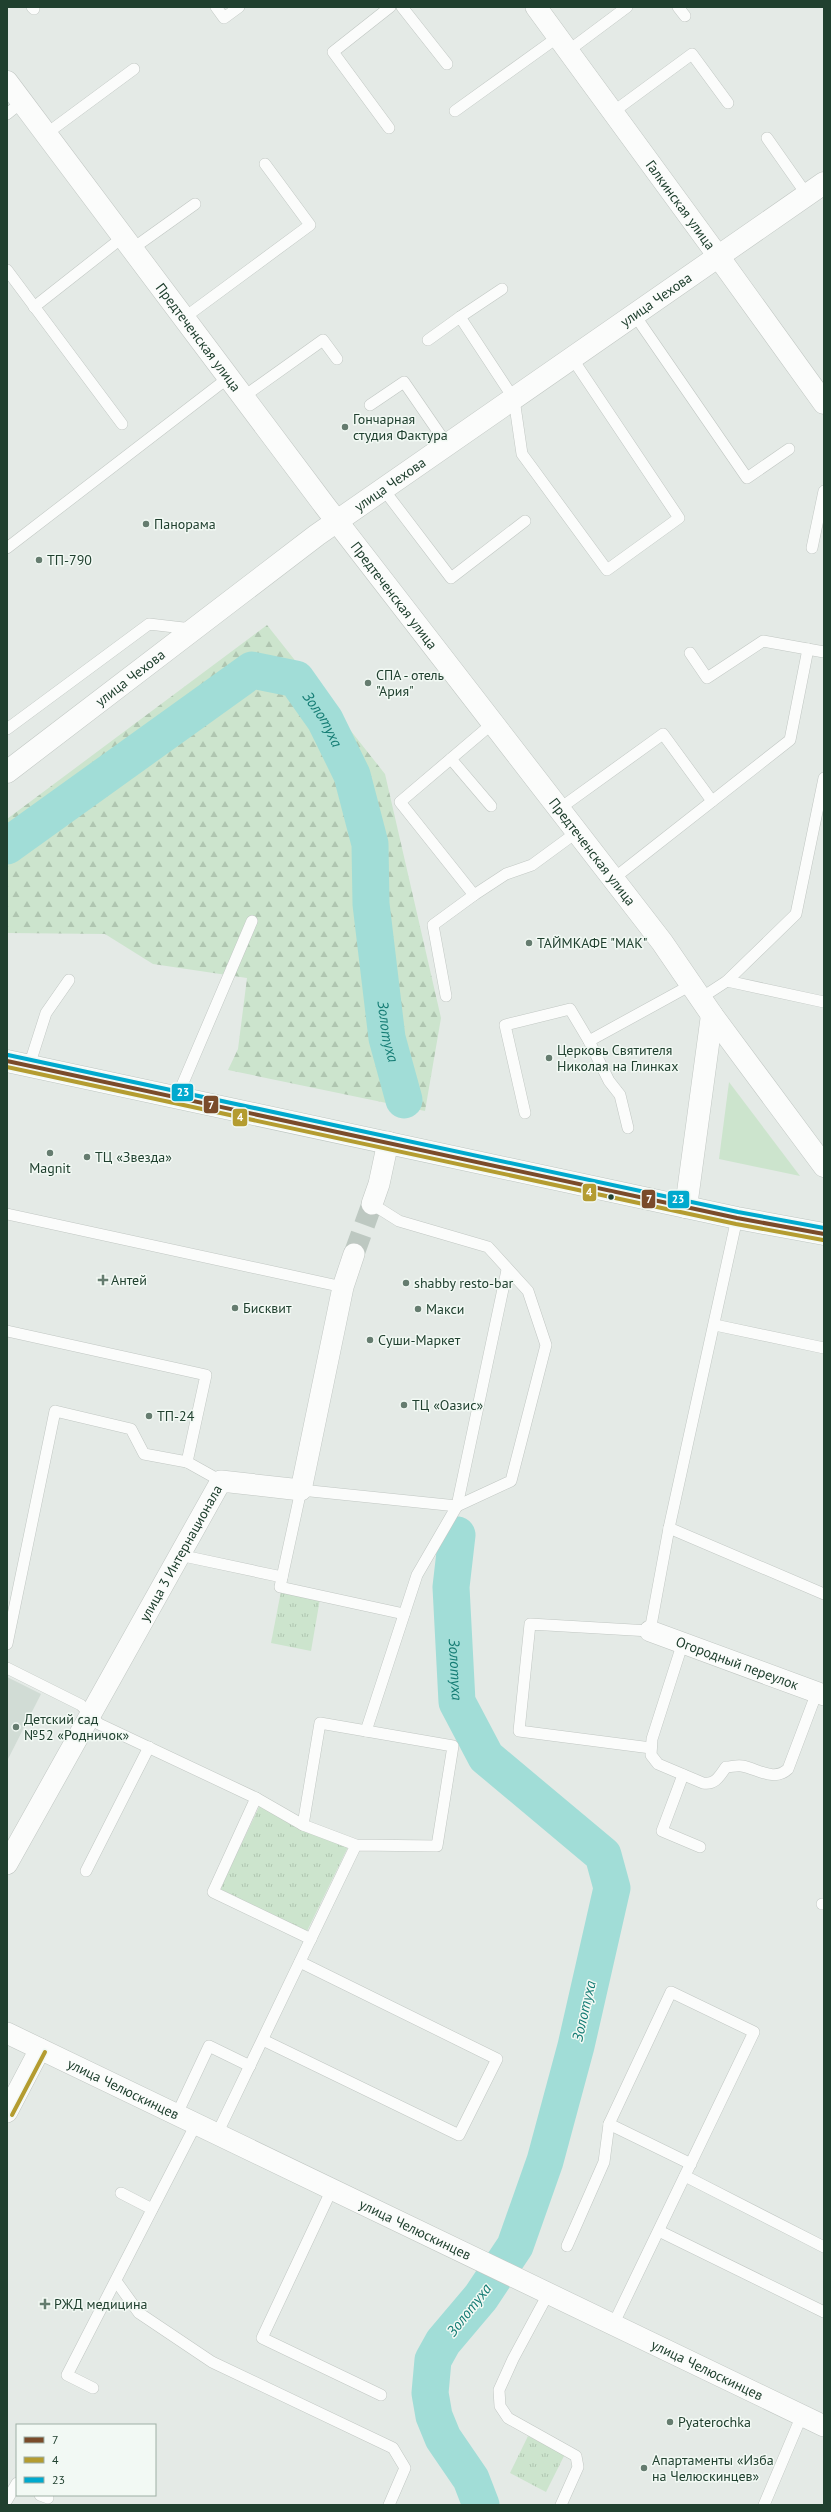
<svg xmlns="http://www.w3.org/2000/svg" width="831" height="2512" viewBox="0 0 831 2512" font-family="'PT Sans',sans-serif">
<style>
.built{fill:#d1dcd5}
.grass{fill:#cce4cd}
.forest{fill:url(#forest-firs)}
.park{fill:url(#park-tufts)}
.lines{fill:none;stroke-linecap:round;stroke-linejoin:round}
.river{stroke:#a1ddd7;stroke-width:37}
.minor-tunnel{stroke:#bdc8c1;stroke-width:21;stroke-dasharray:21 10;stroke-linecap:butt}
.service-casing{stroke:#c1c7c3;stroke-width:12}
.minor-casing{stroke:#c1c7c3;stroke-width:22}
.tertiary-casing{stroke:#c1c7c3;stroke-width:23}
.secondary-casing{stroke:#bdc6c1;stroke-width:23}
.service{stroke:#fbfcfb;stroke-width:11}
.minor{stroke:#fbfcfb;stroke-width:21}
.tertiary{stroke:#fbfcfb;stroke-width:22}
.secondary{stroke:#fbfcfb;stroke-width:22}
.bus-1-casing{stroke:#f2f9f4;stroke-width:7}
.bus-2-casing{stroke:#f2f9f4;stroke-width:7}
.bus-3-casing{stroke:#f2f9f4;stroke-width:7}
.bus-1{stroke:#7a4b2a;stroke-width:4}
.bus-2{stroke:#b49c30;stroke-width:4}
.bus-3{stroke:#00a9ce;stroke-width:4}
.poi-dot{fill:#657c6f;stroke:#f2f9f4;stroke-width:1.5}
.bus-dot{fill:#20402f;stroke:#f2f9f4;stroke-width:1.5}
.labels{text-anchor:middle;stroke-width:3;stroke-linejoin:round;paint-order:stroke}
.street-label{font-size:14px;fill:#20402f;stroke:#f2f9f4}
.poi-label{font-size:14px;fill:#20402f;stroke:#f2f9f4;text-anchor:start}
.water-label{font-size:15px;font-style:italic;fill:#147c74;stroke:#f2f9f4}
.line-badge{stroke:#f2f9f4;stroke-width:1.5}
.badge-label{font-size:11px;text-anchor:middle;font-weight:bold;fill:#fff}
</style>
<defs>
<pattern id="forest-firs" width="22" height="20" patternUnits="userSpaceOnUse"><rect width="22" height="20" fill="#cce4cd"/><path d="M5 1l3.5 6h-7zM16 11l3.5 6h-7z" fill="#afc5b0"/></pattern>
<pattern id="park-tufts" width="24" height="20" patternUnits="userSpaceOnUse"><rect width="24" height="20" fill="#cce4cd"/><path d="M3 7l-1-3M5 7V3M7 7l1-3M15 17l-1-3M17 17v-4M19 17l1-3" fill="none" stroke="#afc5b0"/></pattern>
</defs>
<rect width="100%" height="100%" fill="#e4eae6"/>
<path class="built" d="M7,1677L41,1694L7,1761Z"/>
<path class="grass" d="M729,1082L800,1176L719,1159Z"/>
<path class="forest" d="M267,625L385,774L441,1018L425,1111L228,1070L238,1049L247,978L153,964L105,934L7,933V819Z"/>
<g class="park">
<path d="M282,1586L321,1593L311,1651L271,1643Z"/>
<path d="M260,1805L348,1847L307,1931L220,1889Z"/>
<path d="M528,2436L565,2454L546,2492L510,2473Z"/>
</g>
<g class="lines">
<g class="river">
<path id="s1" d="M7,846L252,670L296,679L325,720L352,775L370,844L371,904L387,1038L404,1100"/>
<path id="s2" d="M457,1535L451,1587L457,1702L486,1757L603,1855L612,1888L576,2046L545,2161L515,2246L481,2297L443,2342L433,2360L430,2393L434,2416L443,2438L471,2479L481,2505"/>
</g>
<path class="minor-tunnel" d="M354,1254L372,1204"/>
<defs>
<g id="service">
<path d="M32,7L34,9"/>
<path d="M216,7L224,18L239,7"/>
<path d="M402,7L447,64"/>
<path d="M678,7L685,16"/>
<path d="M568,51L627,7"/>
<path d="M455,111L558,37"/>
<path d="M613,112L692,54L728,103"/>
<path d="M7,114L22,102"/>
<path d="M389,128L333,52L390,7"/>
<path d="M46,134L134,69"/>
<path d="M767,138L807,195"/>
<path d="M132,249L195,204"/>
<path d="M7,270L122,424"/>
<path d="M34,307L123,237"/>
<path d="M634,314L747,478L789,449"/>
<path d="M460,317L502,289"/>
<path d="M184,318L310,225L265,164"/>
<path d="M428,340L460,317L514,399L522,454L607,570L679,518L572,358"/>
<path d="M243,397L323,340L337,359"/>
<path d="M370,405L404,382L448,446"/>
<path d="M384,490L451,578L525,521"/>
<path d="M7,548L228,378"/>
<path d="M812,548L824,491"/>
<path d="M690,653L707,678L763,641L824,652"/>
<path d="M7,729L149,624L192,629"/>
<path d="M451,759L491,806"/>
<path d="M559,809L663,734L712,801"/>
<path d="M613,879L790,740L808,649"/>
<path d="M474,895L506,874L532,865L577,832"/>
<path d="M727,981L824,1002"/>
<path d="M446,996L433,925L474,895L400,802L493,723"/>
<path d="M701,998L727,981L796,914L824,778"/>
<path d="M589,1041L609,1081L620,1095L628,1128"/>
<path d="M29,1066L46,1013L69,980"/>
<path d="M177,1097L252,921"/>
<path d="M525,1113L505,1025L570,1009L589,1041L691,985"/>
<path d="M372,1204L399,1221L488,1247L528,1291L546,1345L511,1481L457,1506L301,1490L280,1587L404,1614"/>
<path d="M7,1214L343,1287"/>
<path d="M715,1325L824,1348"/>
<path d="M7,1331L206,1375L187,1462L221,1481"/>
<path d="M669,1528L824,1594"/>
<path d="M179,1555L282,1577"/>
<path d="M683,1642L652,1739L651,1755L658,1764L703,1783C715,1785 719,1777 726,1767C731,1767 737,1765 742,1766C758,1769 774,1782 788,1769L817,1692"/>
<path d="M7,1644L55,1411L131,1429L144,1454L187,1462"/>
<path d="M7,1668L81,1705L99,1724L256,1798L303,1825"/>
<path d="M366,1731L417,1575L457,1506L507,1270"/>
<path d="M651,1748L519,1731L530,1624L650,1631L669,1528L737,1218"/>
<path d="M683,1775L662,1831L700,1847"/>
<path d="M256,1798L213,1892L311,1939"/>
<path d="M86,1871L149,1747"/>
<path d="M822,1904H824"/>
<path d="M263,2040L459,2135L497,2059L300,1962"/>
<path d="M177,2114L209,2046L250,2066"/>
<path d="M217,2134L356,1845L303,1825L320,1723L453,1746L437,1846L356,1845"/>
<path d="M685,2176L824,2247"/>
<path d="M332,2189L262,2338L381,2395"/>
<path d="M121,2193L152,2209"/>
<path d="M659,2231L824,2312"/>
<path d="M567,2246L604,2162L609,2124"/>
<path d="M116,2281L139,2313L212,2362L393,2448L405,2468L389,2505"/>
<path d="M548,2294L513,2359L499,2390L500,2406L508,2418L576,2456L578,2467L561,2505"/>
<path d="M613,2325L754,2032L671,1992L609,2124L691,2164"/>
<path d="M93,2388L67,2375L196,2124"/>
<path d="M40,2495L48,2498"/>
<path d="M7,2500L17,2483"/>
<path d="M764,2505L802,2415"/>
</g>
<g id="minor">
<path id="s3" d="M536,7L718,256"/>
<path d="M372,1204L379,1184L388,1142"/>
<path id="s4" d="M650,1631L824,1695"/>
<path id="s5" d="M7,1864L221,1481L301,1490L343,1287L354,1254"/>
<path id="s6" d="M7,2033L824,2426"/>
<path d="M7,2112L40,2049"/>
</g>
<g id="tertiary">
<path id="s7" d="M7,82L325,506L662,942L712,1015L824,1166"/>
<path d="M718,256L824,403"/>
<path id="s8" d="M7,772L317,535L824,183"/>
<path d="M686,1207L712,1015"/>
</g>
<path id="secondary" d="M7,1061L737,1218L824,1234"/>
</defs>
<use href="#service" class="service-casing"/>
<use href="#minor" class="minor-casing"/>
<use href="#tertiary" class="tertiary-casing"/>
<use href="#secondary" class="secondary-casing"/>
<use href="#service" class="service"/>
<use href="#minor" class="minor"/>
<use href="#tertiary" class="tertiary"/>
<use href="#secondary" class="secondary"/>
<defs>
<path id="bus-1" d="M7,1061L737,1218L824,1234"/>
<g id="bus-2">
<path d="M7,1067L736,1224L823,1240"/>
<path d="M12,2115L45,2052"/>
</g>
<path id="bus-3" d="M8,1055L738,1212L824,1228"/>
</defs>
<use href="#bus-1" class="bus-1-casing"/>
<use href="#bus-2" class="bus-2-casing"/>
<use href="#bus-3" class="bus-3-casing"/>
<use href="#bus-1" class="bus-1"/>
<use href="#bus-2" class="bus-2"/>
<use href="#bus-3" class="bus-3"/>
</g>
<g class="poi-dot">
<circle cx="345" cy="427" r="4"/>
<circle cx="146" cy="524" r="4"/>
<circle cx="39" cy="560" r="4"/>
<circle cx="368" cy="683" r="4"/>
<circle cx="529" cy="943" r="4"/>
<circle cx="549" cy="1058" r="4"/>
<circle cx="50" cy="1153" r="4"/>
<circle cx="87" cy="1157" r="4"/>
<path d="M101 1274h4v4h4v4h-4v4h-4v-4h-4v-4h4z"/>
<circle cx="406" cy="1283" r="4"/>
<circle cx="235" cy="1308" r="4"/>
<circle cx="418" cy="1309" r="4"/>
<circle cx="370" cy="1340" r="4"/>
<circle cx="404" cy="1405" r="4"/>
<circle cx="149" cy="1416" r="4"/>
<circle cx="16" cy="1727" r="4"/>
<path d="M43 2298h4v4h4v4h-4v4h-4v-4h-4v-4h4z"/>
<circle cx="670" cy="2422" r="4"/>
<circle cx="644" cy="2468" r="4"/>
</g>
<circle class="bus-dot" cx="611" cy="1197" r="3.5"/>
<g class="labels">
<g class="street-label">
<text dy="5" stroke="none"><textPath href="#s3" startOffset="245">Галкинская улица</textPath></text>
<text dy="5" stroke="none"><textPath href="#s8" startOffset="803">улица Чехова</textPath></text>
<text dy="5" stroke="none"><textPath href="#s7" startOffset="319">Предтеченская улица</textPath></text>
<text dy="5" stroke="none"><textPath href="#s8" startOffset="479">улица Чехова</textPath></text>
<text dy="5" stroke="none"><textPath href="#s7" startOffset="643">Предтеченская улица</textPath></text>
<text dy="5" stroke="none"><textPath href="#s8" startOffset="155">улица Чехова</textPath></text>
<text dy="5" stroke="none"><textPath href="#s7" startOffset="967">Предтеченская улица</textPath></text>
<text dy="5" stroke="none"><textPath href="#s5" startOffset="356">улица 3 Интернационала</textPath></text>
<text dy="5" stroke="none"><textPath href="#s4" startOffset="93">Огородный переулок</textPath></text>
<text dy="5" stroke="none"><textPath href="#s6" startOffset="129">улица Челюскинцев</textPath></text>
<text dy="5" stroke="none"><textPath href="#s6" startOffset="453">улица Челюскинцев</textPath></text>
<text dy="5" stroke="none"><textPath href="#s6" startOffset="777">улица Челюскинцев</textPath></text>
</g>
<g class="poi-label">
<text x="353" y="424">Гончарная<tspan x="353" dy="16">студия Фактура</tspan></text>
<text x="154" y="529">Панорама</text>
<text x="47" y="565">ТП-790</text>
<text x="376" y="680">СПА - отель<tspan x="376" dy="16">"Ария"</tspan></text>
<text x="537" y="948">ТАЙМКАФЕ "МАК"</text>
<text x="557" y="1055">Церковь Святителя<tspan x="557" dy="16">Николая на Глинках</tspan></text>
<text x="95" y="1162">ТЦ «Звезда»</text>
<text x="50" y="1173" text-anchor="middle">Magnit</text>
<text x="111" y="1285">Антей</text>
<text x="414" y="1288">shabby resto-bar</text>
<text x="243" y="1313">Бисквит</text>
<text x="426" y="1314">Макси</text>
<text x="378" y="1345">Суши-Маркет</text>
<text x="412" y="1410">ТЦ «Оазис»</text>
<text x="157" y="1421">ТП-24</text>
<text x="24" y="1724">Детский сад<tspan x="24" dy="16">№52 «Родничок»</tspan></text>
<text x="54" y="2309">РЖД медицина</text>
<text x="678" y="2427">Pyaterochka</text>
<text x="652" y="2465">Апартаменты «Изба<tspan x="652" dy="16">на Челюскинцев»</tspan></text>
</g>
<g class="water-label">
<text dy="5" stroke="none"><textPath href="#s1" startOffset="395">Золотуха</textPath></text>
<text dy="5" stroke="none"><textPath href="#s1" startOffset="718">Золотуха</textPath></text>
<text dy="5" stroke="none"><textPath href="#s2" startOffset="135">Золотуха</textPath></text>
<text transform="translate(584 2011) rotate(-77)" y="5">Золотуха</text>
<text transform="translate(469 2310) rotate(-52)" y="5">Золотуха</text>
</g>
</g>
<g class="line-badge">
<rect x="171" y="1083" width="23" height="19" rx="4" fill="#00a9ce"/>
<rect x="203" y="1095" width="16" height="19" rx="4" fill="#7a4b2a"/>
<rect x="232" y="1108" width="16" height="19" rx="4" fill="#b49c30"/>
<rect x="582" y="1183" width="15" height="19" rx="4" fill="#b49c30"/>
<rect x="641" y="1189" width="15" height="20" rx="4" fill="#7a4b2a"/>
<rect x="667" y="1190" width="23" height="19" rx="4" fill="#00a9ce"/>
</g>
<g class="badge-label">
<text x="183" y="1096">23</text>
<text x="211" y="1109">7</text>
<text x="240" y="1121">4</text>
<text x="589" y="1196">4</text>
<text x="649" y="1203">7</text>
<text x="678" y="1203">23</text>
</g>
<rect width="831" height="2512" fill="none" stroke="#20402f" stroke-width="16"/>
<rect x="16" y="2424" width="140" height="72" fill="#f2f9f4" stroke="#9eafa5"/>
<rect x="24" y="2437" width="20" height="6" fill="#7a4b2a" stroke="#9eafa5"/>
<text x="52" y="2444" font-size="12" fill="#20402f">7</text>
<rect x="24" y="2457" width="20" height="6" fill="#b49c30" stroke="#9eafa5"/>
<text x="52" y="2464" font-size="12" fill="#20402f">4</text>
<rect x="24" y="2477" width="20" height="6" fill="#00a9ce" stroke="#9eafa5"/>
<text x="52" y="2484" font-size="12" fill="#20402f">23</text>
</svg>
